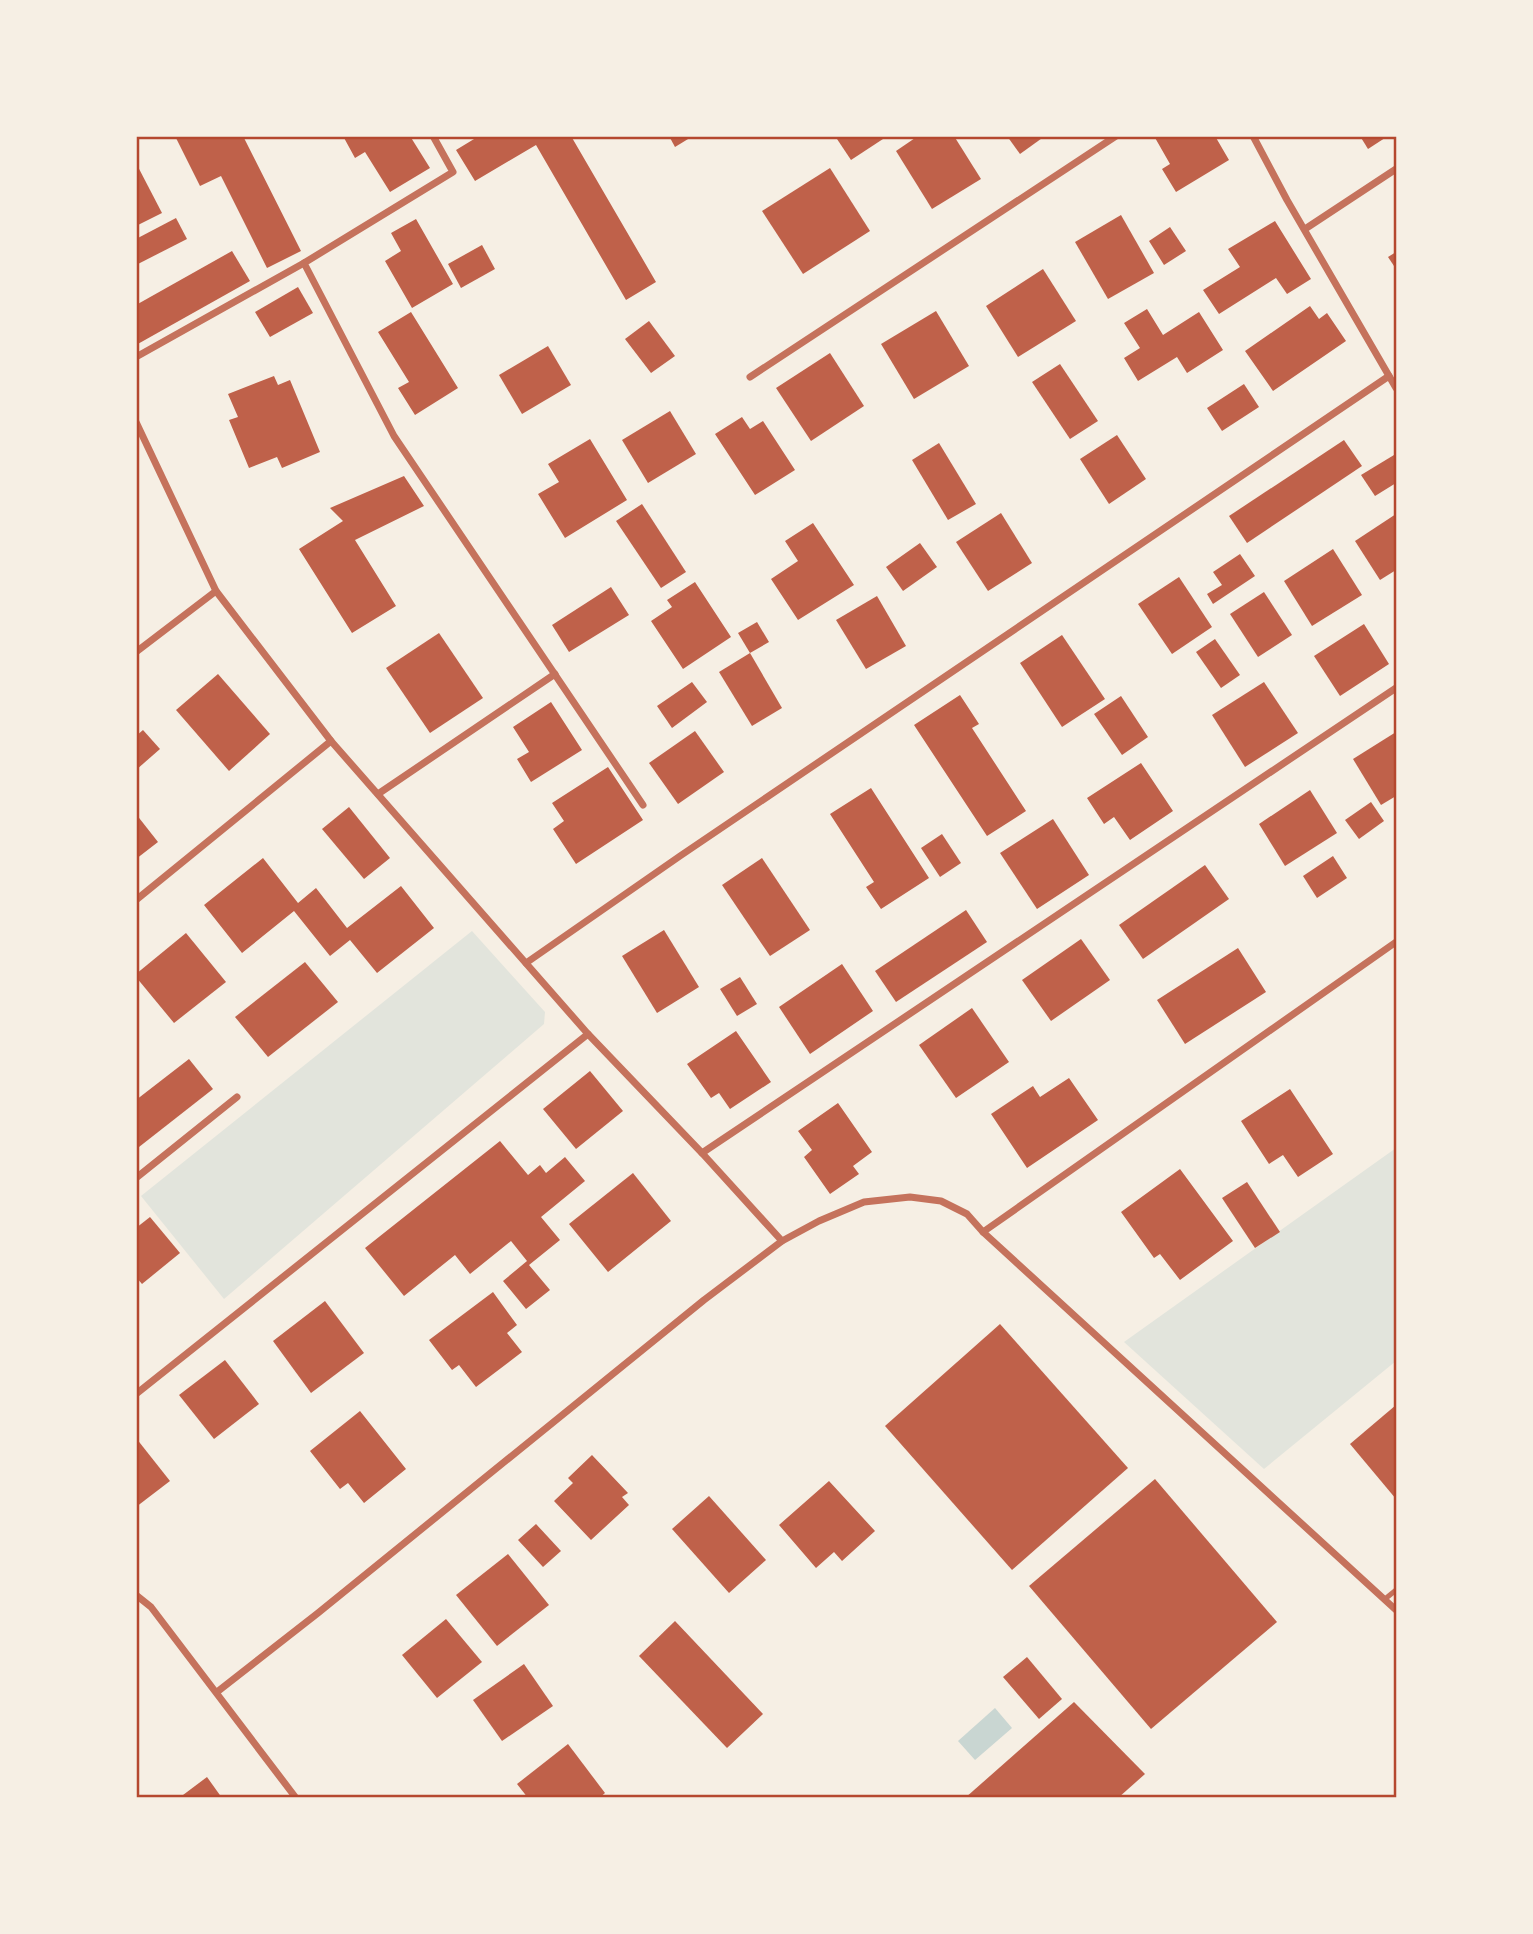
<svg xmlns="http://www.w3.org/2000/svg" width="1533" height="1934" viewBox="0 0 1533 1934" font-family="Helvetica,sans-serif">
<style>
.green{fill:#e2e4dc}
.water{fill:#c9d6d2}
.building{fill:#bf614a}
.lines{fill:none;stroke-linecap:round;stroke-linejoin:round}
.service{stroke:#c5725c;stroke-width:5}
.minor{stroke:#c5725c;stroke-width:7}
.neatline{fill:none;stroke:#b5482f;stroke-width:2.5}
</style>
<rect width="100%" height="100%" fill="#f6efe4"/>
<g class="green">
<path d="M472,931L545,1012L544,1024L224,1299L141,1196Z"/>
<path d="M1396,1148V1361L1264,1469L1124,1342Z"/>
</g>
<path class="water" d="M995,1708L1012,1728L975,1760L958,1741Z"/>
<g class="building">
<path d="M175,136H243L301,251L267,268L221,176L200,186Z"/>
<path d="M343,136H410L430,168L390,192L365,152L355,158Z"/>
<path d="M479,136H571L656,282L626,300L536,145L475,181L456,150Z"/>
<path d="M669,136H693L675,147Z"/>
<path d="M835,136H881L883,139L851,160Z"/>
<path d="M918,136H954L981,179L932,209L896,151Z"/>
<path d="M1007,136H1045L1020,154Z"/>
<path d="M1154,136H1215L1229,160L1176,192L1162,169L1170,164Z"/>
<path d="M1360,136H1388L1368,149Z"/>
<path d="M136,163L162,213L136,226Z"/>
<path d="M830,168L870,231L803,274L762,211Z"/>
<path d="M1121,215L1154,273L1108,299L1075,242Z"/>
<path d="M176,218L187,239L136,265V239Z"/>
<path d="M416,219L453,284L412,308L385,261L401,251L391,233Z"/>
<path d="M1275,221L1311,279L1287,294L1276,278L1219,314L1203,290L1240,267L1228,249Z"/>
<path d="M1170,227L1186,251L1164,265L1149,241Z"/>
<path d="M482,245L495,269L461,288L448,264Z"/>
<path d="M232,251L250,281L136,345V305Z"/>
<path d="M1396,252V269L1388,257Z"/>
<path d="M1043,269L1076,321L1018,357L986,306Z"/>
<path d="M298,287L313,313L270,337L255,312Z"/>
<path d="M1310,306L1319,319L1327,313L1346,341L1273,391L1245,351Z"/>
<path d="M1147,309L1163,335L1199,312L1223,350L1187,373L1177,357L1138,381L1124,358L1140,348L1124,323Z"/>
<path d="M936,311L969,366L914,399L881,344Z"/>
<path d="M411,312L458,388L415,415L398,388L409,382L378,332Z"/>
<path d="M649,321L675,356L651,373L625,339Z"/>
<path d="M548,346L571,385L522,414L499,375Z"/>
<path d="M830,353L864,406L811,441L776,388Z"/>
<path d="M1060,364L1098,421L1070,439L1032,382Z"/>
<path d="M274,376L278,385L290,380L320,452L282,468L277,457L249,468L229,420L238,417L228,394Z"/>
<path d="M1244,384L1259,407L1222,431L1207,408Z"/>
<path d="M670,411L696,454L648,483L622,440Z"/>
<path d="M742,417L750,429L763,421L795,470L755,495L715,434Z"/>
<path d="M1117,435L1146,479L1109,504L1080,459Z"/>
<path d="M590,439L627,500L565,538L538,494L559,482L548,464Z"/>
<path d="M1344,440L1362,466L1247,543L1229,516Z"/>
<path d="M939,443L976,504L948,520L912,460Z"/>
<path d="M1394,455L1396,460V483L1375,496L1361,475Z"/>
<path d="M404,476L424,506L355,540L396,606L352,633L299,549L343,521L330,508Z"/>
<path d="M642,504L686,572L661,588L616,521Z"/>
<path d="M1001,513L1032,563L988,591L956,542Z"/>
<path d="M1396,514V570L1380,580L1355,541Z"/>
<path d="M813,523L854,585L798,620L771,579L798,561L785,541Z"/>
<path d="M920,543L937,567L903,591L886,567Z"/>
<path d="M1333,549L1362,595L1312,626L1284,581Z"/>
<path d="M1240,554L1255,576L1213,604L1207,594L1222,585L1213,572Z"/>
<path d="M1179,577L1212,627L1172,654L1138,604Z"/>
<path d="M695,582L731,637L683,669L651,621L672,607L667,600Z"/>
<path d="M611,587L629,615L569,652L552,625Z"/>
<path d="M1264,592L1292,635L1258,657L1230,614Z"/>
<path d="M877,596L906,646L866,669L836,620Z"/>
<path d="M757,622L769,642L750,653L738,633Z"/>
<path d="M1364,624L1389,664L1340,696L1314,656Z"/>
<path d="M439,633L483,698L430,733L386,668Z"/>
<path d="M1062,635L1105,699L1062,727L1020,663Z"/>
<path d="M1215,639L1240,675L1221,688L1196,652Z"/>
<path d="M750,653L782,708L752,726L719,672Z"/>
<path d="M218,674L270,734L229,771L176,710Z"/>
<path d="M692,682L707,702L672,728L657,706Z"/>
<path d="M1264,682L1298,733L1245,767L1212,715Z"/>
<path d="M960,695L979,724L972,728L1026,811L987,836L914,725Z"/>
<path d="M1121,696L1148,737L1122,755L1094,714Z"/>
<path d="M551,702L582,750L531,782L517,759L529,752L513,727Z"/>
<path d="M143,730L160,749L136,770V736Z"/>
<path d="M695,731L724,772L678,804L649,763Z"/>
<path d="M1396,732V796L1381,805L1353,759Z"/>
<path d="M1141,763L1173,811L1130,840L1114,817L1104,824L1087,798Z"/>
<path d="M608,767L643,820L576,864L553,829L564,821L552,803Z"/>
<path d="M871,788L929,878L881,909L866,887L874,882L830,814Z"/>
<path d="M1310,790L1337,833L1285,866L1259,824Z"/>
<path d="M1371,802L1384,821L1359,839L1345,820Z"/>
<path d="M349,807L390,858L364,879L322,829Z"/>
<path d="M136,814L158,842L136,859Z"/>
<path d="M1053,819L1089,875L1037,909L1000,853Z"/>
<path d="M942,834L961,863L940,877L921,848Z"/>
<path d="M1333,856L1347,878L1317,898L1303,876Z"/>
<path d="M263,858L298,903L316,888L347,928L401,886L434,928L377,973L350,940L330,956L294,911L242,953L204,905Z"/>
<path d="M762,858L810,930L770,956L722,885Z"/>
<path d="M1205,865L1229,899L1143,959L1119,925Z"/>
<path d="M966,910L987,942L896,1002L875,971Z"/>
<path d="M664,930L699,987L657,1013L622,956Z"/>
<path d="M186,933L226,982L174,1023L136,977V974Z"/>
<path d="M1081,939L1110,980L1051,1021L1022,980Z"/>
<path d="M1238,948L1266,992L1185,1044L1157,1000Z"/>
<path d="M305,962L338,1002L268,1057L235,1017Z"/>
<path d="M842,964L873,1011L810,1054L779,1007Z"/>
<path d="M740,977L757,1004L737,1016L720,989Z"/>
<path d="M972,1008L1009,1062L956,1098L919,1045Z"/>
<path d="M736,1031L771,1082L730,1109L719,1093L711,1098L687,1064Z"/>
<path d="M189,1059L213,1089L139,1147L136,1144V1100Z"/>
<path d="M590,1071L623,1111L576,1149L543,1109Z"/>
<path d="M1069,1078L1098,1120L1027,1168L991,1114L1033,1086L1040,1097Z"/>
<path d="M1290,1089L1333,1154L1298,1177L1283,1155L1269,1164L1241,1121Z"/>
<path d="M838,1103L872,1152L853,1166L859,1174L830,1194L804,1157L812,1150L798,1131Z"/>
<path d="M500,1141L528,1175L540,1165L546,1173L565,1157L585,1181L541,1217L560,1240L529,1265L550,1290L526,1309L503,1281L527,1261L511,1241L470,1274L455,1255L404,1296L365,1248Z"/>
<path d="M1180,1169L1233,1241L1180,1280L1160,1254L1154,1258L1121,1212Z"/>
<path d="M633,1173L671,1221L608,1272L569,1224Z"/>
<path d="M1247,1182L1280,1232L1255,1248L1222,1198Z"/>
<path d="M150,1217L180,1253L142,1284L136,1277V1228Z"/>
<path d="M493,1292L517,1325L507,1333L522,1352L476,1387L459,1365L452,1370L429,1340Z"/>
<path d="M325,1301L364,1353L311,1393L273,1341Z"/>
<path d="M1000,1324L1128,1468L1012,1570L885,1426Z"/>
<path d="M225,1360L259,1404L214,1439L179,1395Z"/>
<path d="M1396,1405V1499L1350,1444Z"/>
<path d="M360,1411L406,1469L364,1503L348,1483L340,1489L310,1451Z"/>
<path d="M136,1438L170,1481L136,1507Z"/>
<path d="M592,1455L628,1493L622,1497L629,1505L591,1540L554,1501L573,1483L568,1478Z"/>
<path d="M1155,1479L1277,1622L1151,1729L1029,1586Z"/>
<path d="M829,1481L875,1531L842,1561L834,1552L816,1568L779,1525Z"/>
<path d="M709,1496L766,1560L729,1593L672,1529Z"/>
<path d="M536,1524L561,1551L543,1567L518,1540Z"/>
<path d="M508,1554L549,1605L497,1646L456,1595Z"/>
<path d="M446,1619L482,1662L437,1698L402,1655Z"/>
<path d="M675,1621L763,1714L727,1748L639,1656Z"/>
<path d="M1027,1657L1062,1699L1039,1719L1003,1677Z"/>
<path d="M524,1664L553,1706L502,1741L473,1700Z"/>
<path d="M1074,1702L1145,1774L1118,1798H965Z"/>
<path d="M568,1744L605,1793L599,1798H528L517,1784Z"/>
<path d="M207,1777L222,1798H179Z"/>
</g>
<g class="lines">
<path class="service" d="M1385,1599L1396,1590"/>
<g class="minor">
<path d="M433,136L453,172L304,263L394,436L643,805"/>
<path d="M1253,136L1287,200L1396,388"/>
<path d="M1305,229L1396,169"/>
<path d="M136,357L304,263"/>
<path d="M750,377L1116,136"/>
<path d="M136,422L216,591L331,741L588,1034L702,1153L782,1241"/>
<path d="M136,652L216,591"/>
<path d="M378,794L555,674"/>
<path d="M136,900L331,741"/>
<path d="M526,963L680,856L1389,376"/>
<path d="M702,1153L1396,688"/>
<path d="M136,1178L237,1097"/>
<path d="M983,1232L1396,942"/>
<path d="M136,1394L588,1034"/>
<path d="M136,1595L151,1607L296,1798"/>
<path d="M217,1692L318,1613L704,1300L782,1241L819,1221L864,1202L910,1197L941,1201L967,1214L983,1232L1396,1610"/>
</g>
</g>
<rect width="1533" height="1934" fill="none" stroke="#f6efe4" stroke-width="276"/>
<rect x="138" y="138" width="1257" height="1658" class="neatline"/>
</svg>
